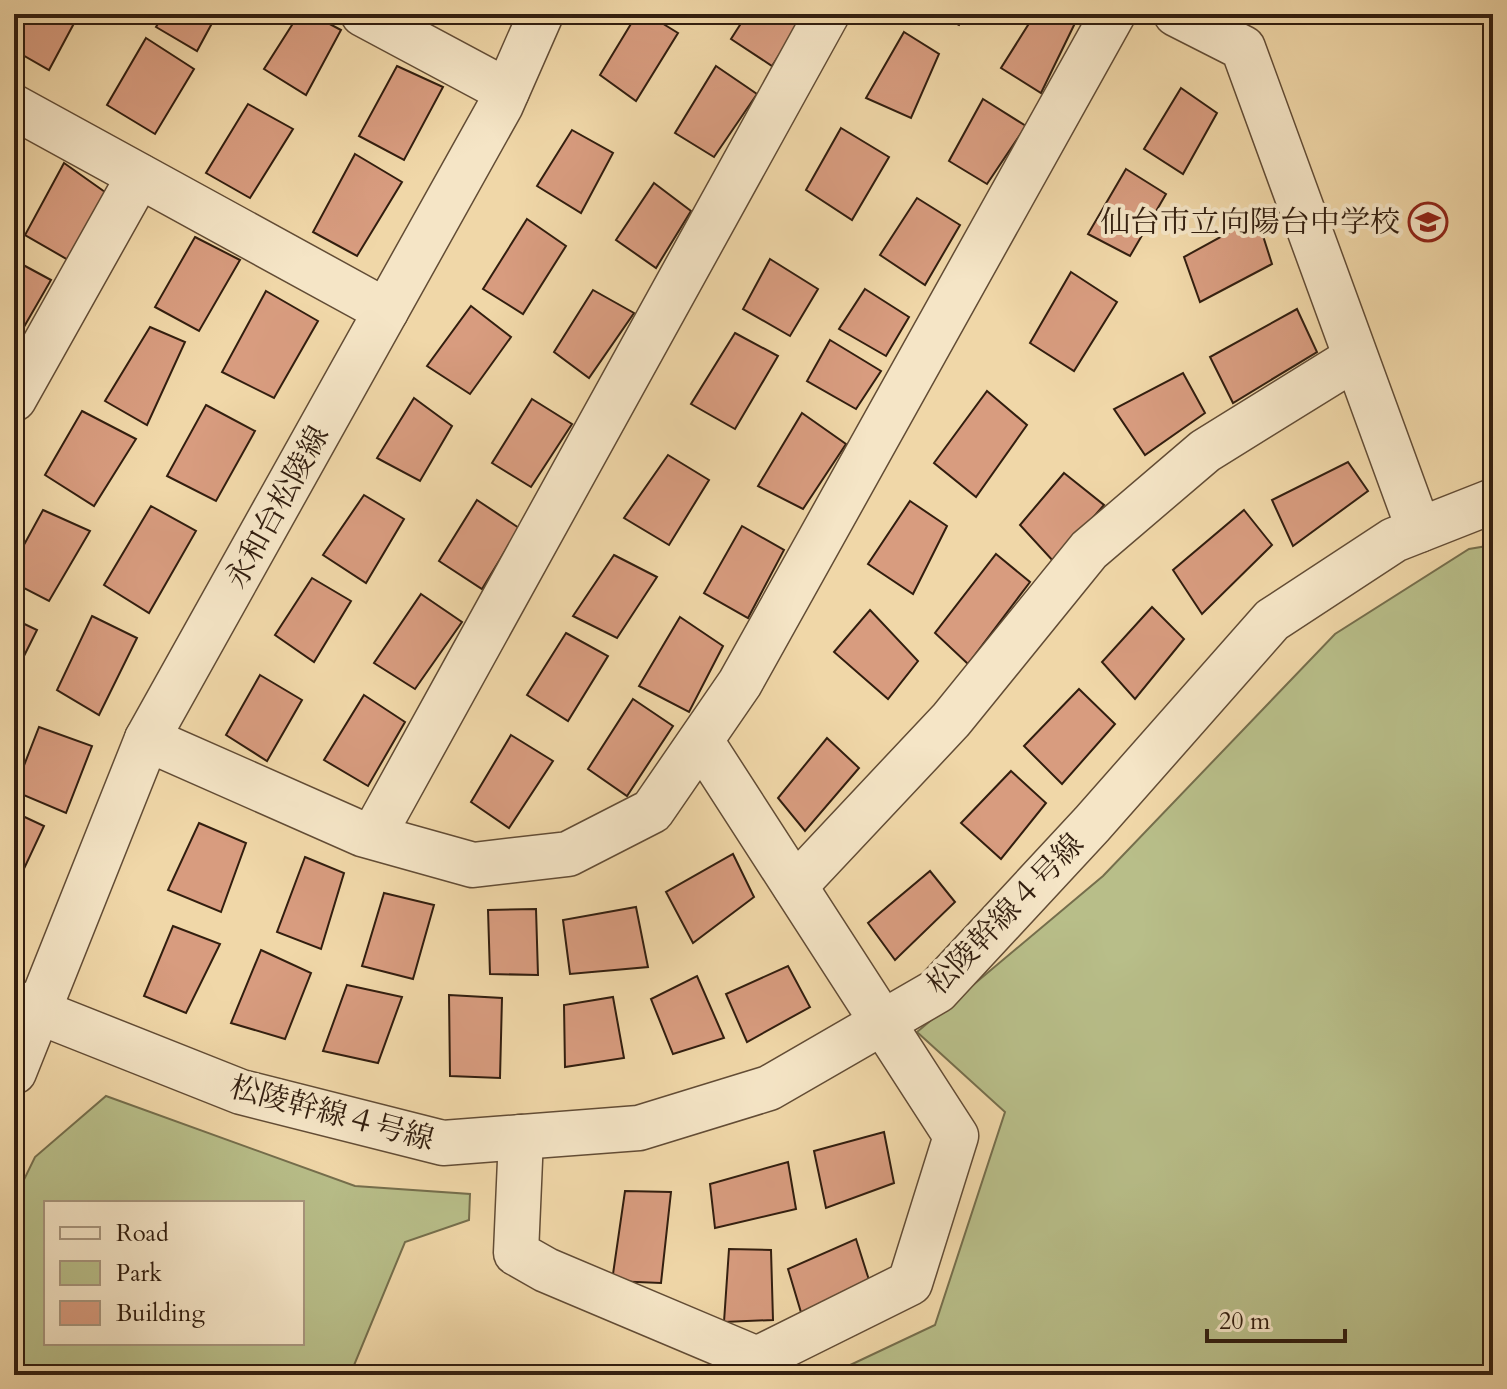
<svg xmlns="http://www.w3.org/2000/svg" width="1507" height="1389" viewBox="0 0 1507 1389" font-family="Cardo,'Noto Serif JP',serif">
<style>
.green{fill:#b8be89;stroke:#756e4c;stroke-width:2;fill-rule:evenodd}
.building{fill:#d89c7f;stroke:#321e0f;stroke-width:2}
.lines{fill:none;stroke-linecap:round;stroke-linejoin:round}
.minor-casing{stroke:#624c35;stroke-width:47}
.minor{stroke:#f5e5c6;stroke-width:44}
.labels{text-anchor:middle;stroke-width:8;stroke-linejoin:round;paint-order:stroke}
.poi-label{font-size:30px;fill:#321e0f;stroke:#f5e5c6;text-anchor:end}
.street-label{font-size:30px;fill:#321e0f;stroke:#f5e5c6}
</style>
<rect width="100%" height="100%" fill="#f0d7a8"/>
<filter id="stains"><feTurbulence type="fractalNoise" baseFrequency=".0025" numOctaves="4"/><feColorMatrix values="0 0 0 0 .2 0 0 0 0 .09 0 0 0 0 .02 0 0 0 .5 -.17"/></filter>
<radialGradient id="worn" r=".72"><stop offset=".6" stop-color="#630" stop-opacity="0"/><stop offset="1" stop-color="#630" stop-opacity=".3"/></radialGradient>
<g class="green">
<path d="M1493,545V1375H829L935,1325L1005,1112L917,1032L1103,876L1335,634L1469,549Z"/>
<path d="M106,1096L355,1186L470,1194L469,1220L405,1242L350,1375H261L250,1369L247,1375H14V1200L35,1157ZM46,1203H302V1343H46Z"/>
</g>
<g class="building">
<path d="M79,14L49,70L14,50L15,14Z"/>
<path d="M164,14H217L197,51L156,27Z"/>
<path d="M299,14H311L341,30L306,95L264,69Z"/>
<path d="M637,14H647L678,33L636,101L600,75Z"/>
<path d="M747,14H806L772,66L731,39Z"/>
<path d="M937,14H966L959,25Z"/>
<path d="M1035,14H1069L1077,19L1041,93L1001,68Z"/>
<path d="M904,32L939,54L911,118L866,98Z"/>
<path d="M146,38L194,69L155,134L107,105Z"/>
<path d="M397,66L443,87L404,160L359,136Z"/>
<path d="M716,66L757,94L714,157L675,133Z"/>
<path d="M1181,88L1217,113L1183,174L1144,149Z"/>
<path d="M983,99L1026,126L987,184L949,161Z"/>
<path d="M248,104L293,129L250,198L206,173Z"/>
<path d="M841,128L889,157L852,220L806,190Z"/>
<path d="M572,130L613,153L581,213L537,186Z"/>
<path d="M355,154L402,182L357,256L313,232Z"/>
<path d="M64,163L105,192L70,261L25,235Z"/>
<path d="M1126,169L1166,194L1130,256L1088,234Z"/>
<path d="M654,183L691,211L656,268L616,240Z"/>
<path d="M917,198L960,225L925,285L880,255Z"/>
<path d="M1257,217L1272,264L1200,302L1184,257Z"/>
<path d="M527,219L566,246L523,314L483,289Z"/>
<path d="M195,237L240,260L199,331L155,307Z"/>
<path d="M770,259L818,289L790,336L743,309Z"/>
<path d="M14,260L51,280L17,339L14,338Z"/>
<path d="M1071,272L1117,302L1074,371L1030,343Z"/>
<path d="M865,289L909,317L886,356L839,329Z"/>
<path d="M593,290L634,313L589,378L554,352Z"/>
<path d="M266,291L318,321L274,398L222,372Z"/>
<path d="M471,306L511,337L470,394L427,366Z"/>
<path d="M1297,309L1317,352L1233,403L1210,357Z"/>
<path d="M150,327L185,342L147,425L105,401Z"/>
<path d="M735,333L778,356L735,429L691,404Z"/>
<path d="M830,340L881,371L856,409L807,381Z"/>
<path d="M1183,373L1205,413L1145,455L1114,409Z"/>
<path d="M987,391L1027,425L976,497L934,463Z"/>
<path d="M414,398L452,426L420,481L377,458Z"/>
<path d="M532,399L572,424L531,487L492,463Z"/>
<path d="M206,405L255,431L216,501L167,476Z"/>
<path d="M82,411L136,439L94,506L45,475Z"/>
<path d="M802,413L846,444L803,509L758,486Z"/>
<path d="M668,455L709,480L669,545L624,518Z"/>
<path d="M1348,462L1368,491L1293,546L1272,500Z"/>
<path d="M1064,473L1104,505L1054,562L1020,525Z"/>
<path d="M364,495L404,519L366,583L323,555Z"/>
<path d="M477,500L519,528L482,589L439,561Z"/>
<path d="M910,501L947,526L913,594L868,564Z"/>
<path d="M151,506L196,531L149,613L104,585Z"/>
<path d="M43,510L90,531L49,601L14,583V563Z"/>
<path d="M1244,510L1272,545L1202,614L1173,570Z"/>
<path d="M742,526L784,550L748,618L704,593Z"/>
<path d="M996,554L1030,582L968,664L935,633Z"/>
<path d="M614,555L657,577L617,638L573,616Z"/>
<path d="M312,578L351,601L314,662L275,635Z"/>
<path d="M421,594L462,622L415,689L374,663Z"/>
<path d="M1152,607L1184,639L1135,699L1102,662Z"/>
<path d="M870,610L918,661L888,699L834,652Z"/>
<path d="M92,616L137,638L99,715L57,690Z"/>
<path d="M680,617L723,646L689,712L639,686Z"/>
<path d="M14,619L37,630L14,676Z"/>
<path d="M566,633L608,656L568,721L527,695Z"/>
<path d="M260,675L302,700L267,761L226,735Z"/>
<path d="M1079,689L1115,724L1062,784L1024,746Z"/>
<path d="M364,695L405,722L368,786L324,760Z"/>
<path d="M633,699L673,726L627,796L588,769Z"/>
<path d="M39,727L92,746L66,813L14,791Z"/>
<path d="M511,735L553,761L509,828L471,802Z"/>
<path d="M827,738L859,768L805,831L778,798Z"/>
<path d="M1011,771L1046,803L1001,859L961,823Z"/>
<path d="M14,812L44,826L22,873L14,869Z"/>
<path d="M199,823L246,843L221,912L168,890Z"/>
<path d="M733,854L754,897L693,943L666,892Z"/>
<path d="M305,857L344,873L321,949L277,932Z"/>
<path d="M930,871L955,902L895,960L868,923Z"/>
<path d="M384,893L434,905L413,979L362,966Z"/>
<path d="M636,907L648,967L570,974L563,920Z"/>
<path d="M536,909L538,975L490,974L488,910Z"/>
<path d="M173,926L220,944L186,1013L144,996Z"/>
<path d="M261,950L311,973L285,1039L231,1023Z"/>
<path d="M788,966L810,1007L747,1042L726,994Z"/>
<path d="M697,976L724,1038L673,1054L651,999Z"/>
<path d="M347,985L402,997L378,1063L323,1051Z"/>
<path d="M449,995L502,998L500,1078L450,1076Z"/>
<path d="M613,997L624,1058L565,1067L564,1005Z"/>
<path d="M884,1132L894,1183L826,1208L814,1151Z"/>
<path d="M788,1162L796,1209L715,1228L710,1184Z"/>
<path d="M625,1191L671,1192L661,1283L612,1281Z"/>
<path d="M856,1239L869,1280L803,1319L788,1269Z"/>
<path d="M729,1249L771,1250L773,1320L724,1322Z"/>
</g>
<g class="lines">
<defs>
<g id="minor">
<path d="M363,14L507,91"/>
<path d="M1176,14L1243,48L1419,530"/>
<path d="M14,107L386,311"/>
<path d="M14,399L139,176"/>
<path d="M147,739L362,834L473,865L568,854L652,811L740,683L1113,14"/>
<path d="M373,836L827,14"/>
<path d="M795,886L951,720L1089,550L1205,451L1355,358"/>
<path d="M14,1002L241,1092L443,1143L639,1128L769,1088L937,991L1092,824L1272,620L1394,540L1493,501"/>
<path d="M14,1072L147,739L501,105L541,14"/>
<path d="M521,1137L516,1253L546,1270L757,1359L910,1283L956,1136L701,741"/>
</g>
</defs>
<use href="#minor" class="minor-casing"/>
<use href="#minor" class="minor"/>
</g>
<defs>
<symbol id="school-ring" viewBox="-11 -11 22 22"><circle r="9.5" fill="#f5e5c6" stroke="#8f2418" stroke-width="1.5"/><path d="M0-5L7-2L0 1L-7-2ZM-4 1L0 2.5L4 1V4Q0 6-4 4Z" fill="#8f2418"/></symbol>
</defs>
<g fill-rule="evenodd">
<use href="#school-ring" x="1406" y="200" width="44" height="44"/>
</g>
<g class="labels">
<g class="poi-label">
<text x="1400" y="232">仙台市立向陽台中学校</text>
</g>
<g class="street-label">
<text transform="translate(277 507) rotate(-61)" y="10">永和台松陵線</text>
<text transform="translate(1005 914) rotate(-46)" y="10">松陵幹線４号線</text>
<text transform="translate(332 1113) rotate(15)" y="10">松陵幹線４号線</text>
</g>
</g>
<rect width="1507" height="1389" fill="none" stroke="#f0d7a8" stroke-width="48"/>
<rect x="16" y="16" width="1475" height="1357" fill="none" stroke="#321e0f" stroke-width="4"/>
<rect x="24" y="24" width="1459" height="1341" fill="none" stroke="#321e0f" stroke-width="2"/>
<rect x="44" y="1201" width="260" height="144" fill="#f5e5c6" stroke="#a7957d" stroke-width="2"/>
<rect x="60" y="1227" width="40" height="12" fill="#f5e5c6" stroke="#a7957d" stroke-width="2"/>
<text x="116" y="1241" font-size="24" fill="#321e0f">Road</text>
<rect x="60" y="1261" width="40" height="24" fill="#b8be89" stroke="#a7957d" stroke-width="2"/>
<text x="116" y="1281" font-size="24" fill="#321e0f">Park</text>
<rect x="60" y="1301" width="40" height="24" fill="#d89c7f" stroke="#a7957d" stroke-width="2"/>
<text x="116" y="1321" font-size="24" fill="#321e0f">Building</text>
<path d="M1207 1329v12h138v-12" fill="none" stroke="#321e0f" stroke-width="4"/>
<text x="1219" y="1329" font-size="24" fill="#321e0f" stroke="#f5e5c6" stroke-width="6" paint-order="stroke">20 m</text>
<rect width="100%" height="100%" filter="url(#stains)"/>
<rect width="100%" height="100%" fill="url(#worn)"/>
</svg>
